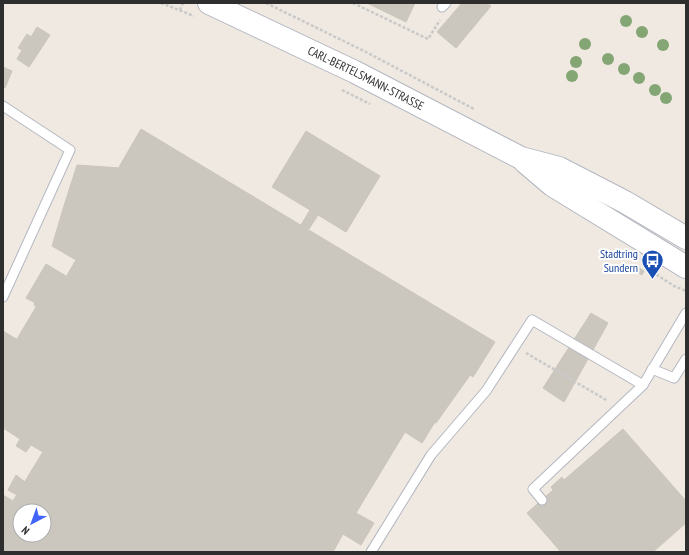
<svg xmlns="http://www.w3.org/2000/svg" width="689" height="555" viewBox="0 0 689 555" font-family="'PT Sans Narrow',sans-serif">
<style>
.building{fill:#cbc7bf;stroke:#cbc5ba;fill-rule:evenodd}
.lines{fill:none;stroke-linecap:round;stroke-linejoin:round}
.lane-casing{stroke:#b4b7c1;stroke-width:11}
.secondary-casing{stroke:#b4b7c1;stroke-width:24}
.path{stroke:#c9c9c9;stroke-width:2.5;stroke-dasharray:3 2;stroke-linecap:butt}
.lane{stroke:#fff;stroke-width:9}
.secondary{stroke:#fff;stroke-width:22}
.tree{fill:#84a574}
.labels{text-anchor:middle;stroke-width:4;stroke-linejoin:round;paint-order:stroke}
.street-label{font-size:12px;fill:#2e2e2e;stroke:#fff}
.transit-label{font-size:12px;fill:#164399;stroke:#fff;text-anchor:end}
</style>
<rect width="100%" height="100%" fill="#efe9e1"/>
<g class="building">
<path d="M367,3H415L406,22Z"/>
<path d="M462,3H487L491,6L456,48L437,32Z"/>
<path d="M37,27L50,35L29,67L17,59L22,50L18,48L27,34L31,37Z"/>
<path d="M3,67L12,71L5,88L3,87Z"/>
<path d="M141,129L495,342L473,377L470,375L468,378L119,167Z"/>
<path d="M306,131L380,176L346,232L318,215L309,229L301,225L310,210L272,187Z"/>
<path d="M77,165L120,168L129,174L109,207L99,201L85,225L63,209Z"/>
<path d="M129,174L446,365L418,412L435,422L422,443L405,432L356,513L374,523L361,545L343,534L333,552H3V495L13,501L86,381L17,339L36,307L34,305L35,302L47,309L76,260L52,246L63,209L85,225L99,201L109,207ZM20,511H44V535H20Z"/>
<path d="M46,264L66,276L47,309L26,298Z"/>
<path d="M635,265L644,271L642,275L632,269Z"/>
<path d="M591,313L608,323L564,402L543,388Z"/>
<path d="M3,331L86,381L43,452L31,445L26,452L16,446L20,439L3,428Z"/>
<path d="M565,354L583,365L576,376L558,365Z"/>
<path d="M446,365L468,378L436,423L418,412Z"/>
<path d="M553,374L571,385L564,397L546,386Z"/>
<path d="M623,429L686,501V523L653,552H561L527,513L553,490L551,487L562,477L564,480Z"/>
<path d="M16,475L25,482L17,495L8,490Z"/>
</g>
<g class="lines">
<defs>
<g id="lane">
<path d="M442,7L446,3"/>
<path d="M3,106L70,150L3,297"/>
<path d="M652,369L674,378L686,359"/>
<path d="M542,500L533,489L643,385L686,313"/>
<path d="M371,552L431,455L486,391L532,320L643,385"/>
</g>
<g id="secondary">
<path id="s1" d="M209,3L355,72L521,158L559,168L625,202L686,238"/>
<path d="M525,162L552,185L686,267"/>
</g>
</defs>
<use href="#lane" class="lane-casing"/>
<use href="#secondary" class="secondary-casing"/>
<g class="path">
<path d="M161,3L194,16"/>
<path d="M266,3L366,52L474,109"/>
<path d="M353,3L428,39L440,20"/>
<path d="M180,10L183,3"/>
<path d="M342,90L370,104"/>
<path d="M648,269L674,286L686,291"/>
<path d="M526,353L608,401"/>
</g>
<use href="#lane" class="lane"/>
<use href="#secondary" class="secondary"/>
</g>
<g class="tree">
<circle cx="626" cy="21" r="6"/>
<circle cx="642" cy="32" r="6"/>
<circle cx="585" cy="44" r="6"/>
<circle cx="663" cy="45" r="6"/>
<circle cx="608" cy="59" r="6"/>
<circle cx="576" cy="62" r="6"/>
<circle cx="624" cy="69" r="6"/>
<circle cx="572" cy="76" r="6"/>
<circle cx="639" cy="78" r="6"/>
<circle cx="655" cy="90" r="6"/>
<circle cx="666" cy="98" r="6"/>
</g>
<defs>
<symbol id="bus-pin" viewBox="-11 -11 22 30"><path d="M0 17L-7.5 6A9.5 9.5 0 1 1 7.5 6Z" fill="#1a4fb4" stroke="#fff"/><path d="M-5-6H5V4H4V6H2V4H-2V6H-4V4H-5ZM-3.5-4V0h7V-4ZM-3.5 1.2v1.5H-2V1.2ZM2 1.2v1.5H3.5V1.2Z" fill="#fff"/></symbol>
</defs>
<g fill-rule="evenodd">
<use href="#bus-pin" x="640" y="248" width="25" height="34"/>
</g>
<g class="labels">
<g class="street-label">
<text dy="4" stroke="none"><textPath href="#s1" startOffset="174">CARL-BERTELSMANN-STRASSE</textPath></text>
</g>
<g class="transit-label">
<text x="638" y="258">Stadtring<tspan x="638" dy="14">Sundern</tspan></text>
</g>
</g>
<rect width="689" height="555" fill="none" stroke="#2e2e2e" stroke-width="8"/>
<g transform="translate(32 523) rotate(221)"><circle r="19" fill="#ffffff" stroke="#ababab"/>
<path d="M0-3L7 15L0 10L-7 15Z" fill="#4264fb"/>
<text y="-6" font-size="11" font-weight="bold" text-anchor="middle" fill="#2e2e2e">N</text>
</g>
</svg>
